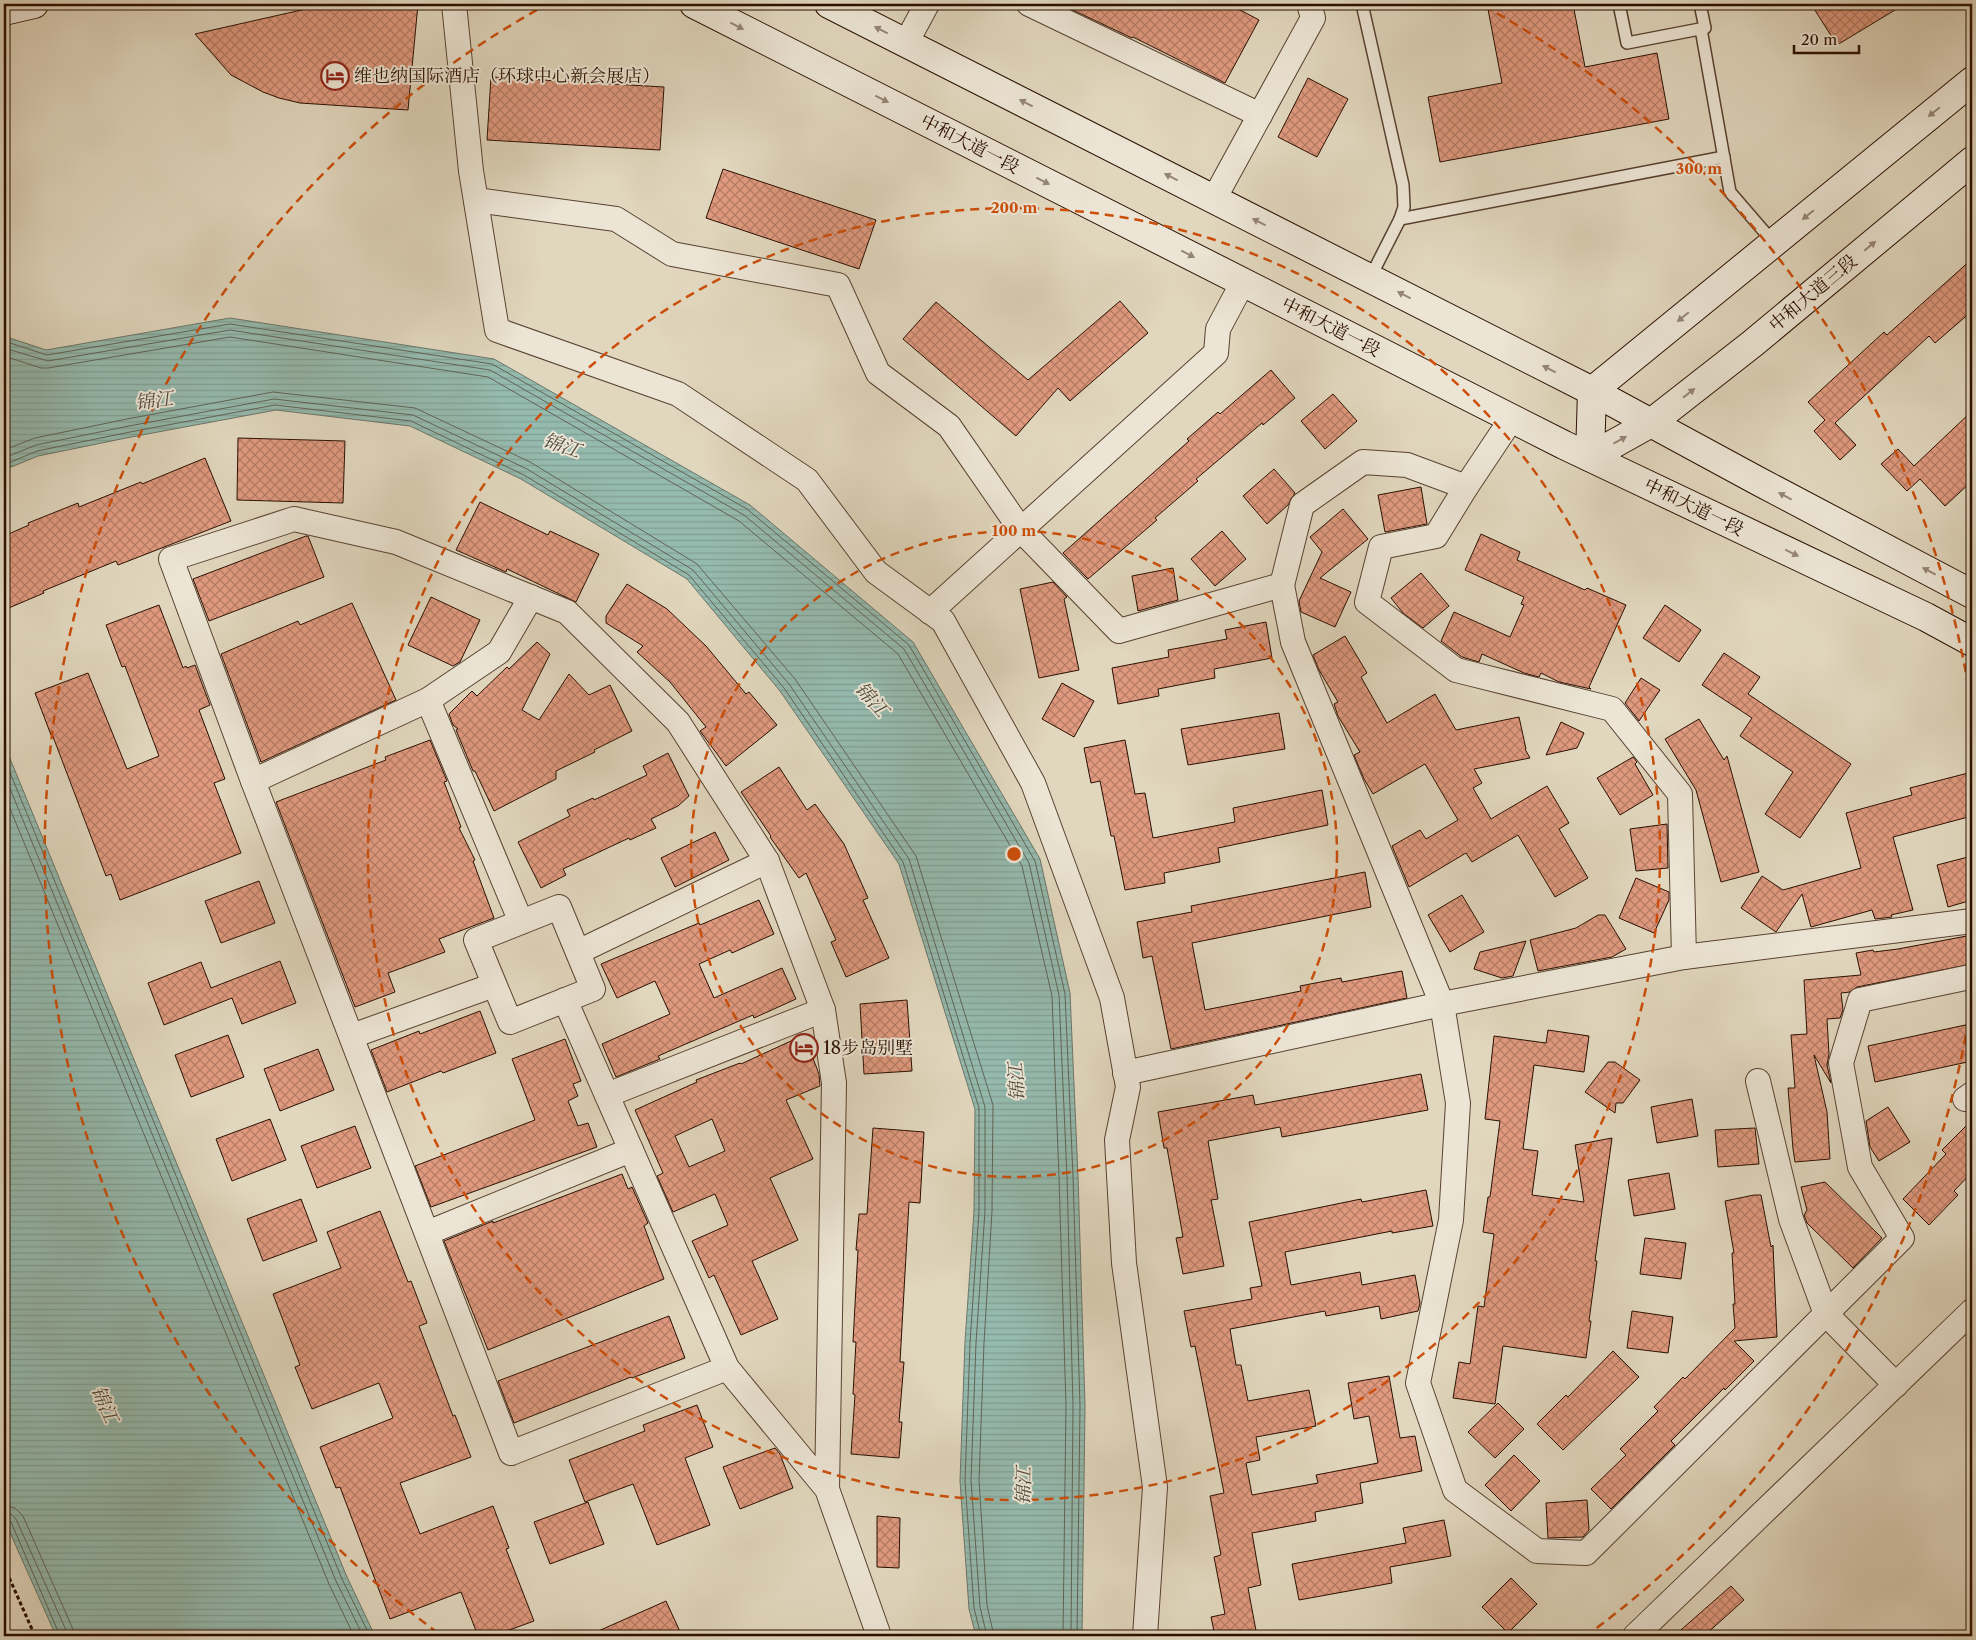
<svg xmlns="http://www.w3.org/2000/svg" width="1976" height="1640" viewBox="0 0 1976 1640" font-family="'Libre Caslon Text','Noto Serif SC',serif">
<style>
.water{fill:url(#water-rules);stroke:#6b7668}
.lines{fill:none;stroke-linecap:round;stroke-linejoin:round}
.shore{stroke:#606457;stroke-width:1}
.building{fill:url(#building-cross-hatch);stroke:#2b0f00;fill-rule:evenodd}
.lane-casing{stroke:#584130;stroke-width:14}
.street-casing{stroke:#584130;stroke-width:26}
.secondary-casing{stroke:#2b0f00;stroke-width:30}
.path{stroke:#2b0f00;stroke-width:3;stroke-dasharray:4 2.5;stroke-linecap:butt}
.lane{stroke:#ece5d5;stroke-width:11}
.street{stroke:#ece5d5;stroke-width:24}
.secondary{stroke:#ece5d5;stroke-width:28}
.oneway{fill:#958575}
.ring{fill:none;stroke:#cc4e0a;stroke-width:2.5;stroke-dasharray:9 6}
.labels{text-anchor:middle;stroke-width:4;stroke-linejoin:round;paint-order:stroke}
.poi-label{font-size:18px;fill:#2b0f00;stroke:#ece5d5;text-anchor:start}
.street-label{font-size:18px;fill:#2b0f00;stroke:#ece5d5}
.water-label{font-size:19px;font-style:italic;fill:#504b3d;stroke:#ece5d5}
.centre{fill:#cc4e0a;stroke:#ece5d5;stroke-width:2.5}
.ring-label{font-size:15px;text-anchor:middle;font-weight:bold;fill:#cc4e0a;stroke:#ece5d5;stroke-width:4;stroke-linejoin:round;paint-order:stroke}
</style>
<defs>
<pattern id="water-rules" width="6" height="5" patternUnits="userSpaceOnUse" patternTransform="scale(1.25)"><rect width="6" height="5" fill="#95baae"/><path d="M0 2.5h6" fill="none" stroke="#819f94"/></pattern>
<pattern id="building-cross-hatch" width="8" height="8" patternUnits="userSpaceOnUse" patternTransform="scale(1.25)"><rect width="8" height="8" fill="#e09a7f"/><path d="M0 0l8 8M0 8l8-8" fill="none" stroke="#b67c66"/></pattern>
</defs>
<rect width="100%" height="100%" fill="#e1d7be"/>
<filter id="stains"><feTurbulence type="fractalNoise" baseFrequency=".004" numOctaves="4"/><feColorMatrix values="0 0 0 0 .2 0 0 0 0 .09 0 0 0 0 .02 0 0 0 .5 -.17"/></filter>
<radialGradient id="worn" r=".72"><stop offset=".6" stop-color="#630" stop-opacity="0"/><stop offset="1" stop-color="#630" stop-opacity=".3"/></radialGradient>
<g class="water">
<path d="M230,318L494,359L750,505L913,642L1040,859L1070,993L1078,1176L1085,1406L1082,1636H976L969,1609L960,1481L965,1342L974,1211L975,1109L899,864L780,691L687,579L521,479L410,426L276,410L131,437L38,456L4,470V336L46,350Z"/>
<path d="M4,744L347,1577L375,1636H56L4,1519Z"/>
</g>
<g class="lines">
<g class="shore">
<path d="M4,341L47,355L230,324L492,364L747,509L909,645L1035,861L1065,994L1073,1176L1080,1406L1077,1636"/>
<path d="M4,348L48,361L230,330L490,370L744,515L904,649L1029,863L1059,995L1067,1177L1073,1406L1071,1636"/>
<path d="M4,356L41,368H48L230,337L488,377L739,521L898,654L1022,866L1052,996L1059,1177L1066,1406L1063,1636"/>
<path d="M4,450L35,438L127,419L273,392L415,408L530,462L697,564L795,679L916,856L993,1105L992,1211L984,1343L979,1480L987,1605L994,1636"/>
<path d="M4,458L36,445L129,426L274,399L413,415L527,469L693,570L789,684L909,859L985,1107V1211L976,1343L971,1480L980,1607L987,1636"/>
<path d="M4,465L37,451L130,432L275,405L411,421L524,475L689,575L784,688L903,862L979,1108V1211L970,1343L965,1481L974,1608L981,1636"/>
<path d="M4,758L342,1579L370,1636"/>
<path d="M4,774L336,1581L363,1636"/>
<path d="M4,794L329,1584L354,1636"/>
<path d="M4,1505L15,1508L23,1516L72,1627L74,1636"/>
<path d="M4,1513L11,1514L16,1519L66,1630L67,1636"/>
<path d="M4,1519L11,1522L60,1636"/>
</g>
</g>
<g class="building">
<path d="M328,4H418L408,110L300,103L279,98L263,92L231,75L195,34Z"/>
<path d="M1060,4H1229L1259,20L1225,83L1133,37L1132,38Z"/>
<path d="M1487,4H1573L1585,67L1657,53L1669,119L1440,162L1428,97L1502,83Z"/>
<path d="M1811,4H1905L1837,45Z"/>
<path d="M491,77L664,87L660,150L487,140Z"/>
<path d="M1308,78L1348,99L1317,157L1278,137Z"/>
<path d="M723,169L876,220L859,269L706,218Z"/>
<path d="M1972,259V311L1935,343L1929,336L1835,423L1856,445L1840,460L1814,431L1825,420L1808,402L1884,332L1887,335Z"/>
<path d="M1120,301L1148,333L1070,401L1058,388L1016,436L903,339L936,302L1028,380Z"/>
<path d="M1271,370L1295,398L1263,425L1262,423L1196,479L1198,481L1155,518L1157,520L1088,579L1063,553L1189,441L1187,439L1218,412L1220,414Z"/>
<path d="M1333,394L1357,421L1325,449L1301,421Z"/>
<path d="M1972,411V481L1945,506L1920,479L1907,491L1881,464L1898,449L1914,466Z"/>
<path d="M238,438L345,441L343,503L237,500Z"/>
<path d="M205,458L231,521L118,565L116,561L43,591L44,593L4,610V536L29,525L28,523L78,503L79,507L141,482L142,484Z"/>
<path d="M1274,469L1295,493L1288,505L1267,524L1243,496Z"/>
<path d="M1421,487L1427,524L1385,532L1378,495Z"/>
<path d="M480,502L548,535L550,531L599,554L576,602L507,569L506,572L456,550Z"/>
<path d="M1343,509L1368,539L1320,578L1351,592L1335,627L1301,612L1299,601L1322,552L1310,537Z"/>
<path d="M1222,531L1246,559L1215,586L1191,559Z"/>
<path d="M1481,534L1520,552L1517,560L1585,590L1587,588L1626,605L1589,687L1591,689L1559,682L1541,673L1539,677L1524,673L1482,654L1479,662L1462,657L1441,641L1454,612L1510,637L1524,605L1521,604L1524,597L1465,570Z"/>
<path d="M306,536H308L324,577L209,621L193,579Z"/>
<path d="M1173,568L1178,600L1138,611L1132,576Z"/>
<path d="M1421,573L1449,606L1423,628L1403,613L1391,598Z"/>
<path d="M1053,582L1067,597L1064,599L1079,670L1039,678L1020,589Z"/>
<path d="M627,584L667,609L706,646L746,694L749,692L777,725L726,766L700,731L706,727L670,682L637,652L643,646L606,623V616Z"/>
<path d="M431,597L480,620L460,662L453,666L408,645Z"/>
<path d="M352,603L396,700L261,762L221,654L298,621L300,625Z"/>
<path d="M159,605L183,668L186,666L187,668L195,665L210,705L199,710L225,779L214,783L241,853L120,900L111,874L106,876L52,734L51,735L35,693L88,673L127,769L159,756L125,666L122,667L106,625Z"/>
<path d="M1665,605L1701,630L1679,662L1643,638Z"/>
<path d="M1266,622L1272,658L1214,669L1215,678L1158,689L1159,696L1118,704L1112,668L1169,657L1168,650L1227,639L1225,630Z"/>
<path d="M1345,636L1367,673L1361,677L1387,723L1435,694L1456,730L1519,717L1526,749H1525L1530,758L1474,769L1482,783L1473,788L1491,819L1547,786L1569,823L1559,829L1588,878L1555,897L1518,835L1472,862L1466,853L1409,887L1392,846L1420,830L1426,839L1458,820L1425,764L1373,794L1364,779L1354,755L1360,752L1338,716L1334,704L1338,702L1319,670L1313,655Z"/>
<path d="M537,642L550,654L522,710L539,720L569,674L589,695L610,685L632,731L594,750L595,752L556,771V779L494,811L475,771H473L456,730L458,729L453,725L449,714L472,691L477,696L507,667L509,669Z"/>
<path d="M1724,653L1760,677L1748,694L1851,764L1800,838L1765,814L1793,772L1740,736L1752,718L1702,685Z"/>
<path d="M1641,678L1660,690L1639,721L1625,703Z"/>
<path d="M1062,683L1094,701L1074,737L1042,719Z"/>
<path d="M1279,713L1285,749L1188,765L1181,729Z"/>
<path d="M1699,719L1724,760L1727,756L1759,872L1721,882L1696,790L1665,739Z"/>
<path d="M1561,722L1584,733L1577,748L1546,755Z"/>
<path d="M430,740L447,781L444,782L461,827L459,828L475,860L473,861L494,918L439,939L445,952L388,973L395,992L355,1007L276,802L386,760L385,757Z"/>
<path d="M1125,740L1135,794L1145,793L1153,838L1235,822L1233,808L1322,790L1328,825L1218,848L1220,862L1164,873L1165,883L1125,890L1114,836H1111L1100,781L1091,783L1084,748Z"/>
<path d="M668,753L689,796L678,806L651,819L656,828L630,840L629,838L563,869L566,875L541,888L518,842L570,816L567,810L593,798L594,800L647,775L643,766Z"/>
<path d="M1633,757L1637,762L1635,764L1653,795L1620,815L1597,778Z"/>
<path d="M779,767L807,810L815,804L844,844L868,898L863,900L889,958L846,977L831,942L836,940L806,873L799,878L770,837L771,836L741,792Z"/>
<path d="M1972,772V816L1893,837L1913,910L1891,915L1892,917L1875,919L1872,910L1811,927L1802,894L1776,932L1741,908L1762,876L1783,890L1861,868L1846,813L1912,795L1910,788Z"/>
<path d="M1667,824L1668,868L1636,871L1630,829Z"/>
<path d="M715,832L729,860L675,887L661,858Z"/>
<path d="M1972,856V900L1948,907L1937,865Z"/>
<path d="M1365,872L1371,907L1192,943L1205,1010L1301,991L1300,986L1341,978L1342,982L1402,971L1407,998L1171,1049L1152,956L1143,958L1137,922L1192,912L1191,906Z"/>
<path d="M1636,878L1669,892V900L1654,933L1619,918Z"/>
<path d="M259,881L275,923L221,943L205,901Z"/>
<path d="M1462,895L1484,932L1450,952L1428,915Z"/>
<path d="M759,900L774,934L732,953L730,950L699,964L714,998L782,968L796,999L754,1018L753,1015L658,1056L660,1059L616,1077L602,1044L670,1014L655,981L617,998L601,964L699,923L700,925Z"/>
<path d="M1598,915H1605L1626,949L1612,957L1538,971L1530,940L1576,928Z"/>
<path d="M1972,935V964L1857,987L1850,992L1841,993L1843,1010L1840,1018L1827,1019L1829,1054L1827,1065L1831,1083L1814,1055L1827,1112L1830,1159L1795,1162L1793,1149L1788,1088H1795L1791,1035L1807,1034L1804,980L1861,975L1856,953L1873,950L1874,952L1898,949Z"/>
<path d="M1526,941L1513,976L1502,978L1474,969L1480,952Z"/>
<path d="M280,961L296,1003L242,1024L232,998L164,1025L148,983L201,962L211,988Z"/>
<path d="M907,1000L912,1071L864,1074L860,1004Z"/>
<path d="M480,1011L496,1053L443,1073L441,1071L387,1092L371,1050L419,1031L420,1034Z"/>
<path d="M1970,1024L1972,1034V1061L1875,1082L1868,1046Z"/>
<path d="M1548,1030L1589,1036L1584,1072L1534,1065L1523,1149L1538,1151L1532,1195L1584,1202L1575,1145L1612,1138L1595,1261H1597L1589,1321H1591L1586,1358L1503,1346L1495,1404L1453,1398L1459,1362L1470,1364L1478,1306L1484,1307L1494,1234L1483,1232L1488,1197H1490L1500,1121L1485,1119L1494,1036L1546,1043Z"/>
<path d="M228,1035L244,1077L191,1097L175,1055Z"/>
<path d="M804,1035L819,1074L820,1086L786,1100L813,1159L770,1178L798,1240L752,1261L778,1319L741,1335L714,1275L709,1278L692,1241L728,1225L715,1194L673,1212L657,1176L663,1173L635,1110L697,1082L696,1080L740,1063L741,1064ZM712,1119L725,1151L689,1167L675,1136Z"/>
<path d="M565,1039L581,1081L573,1084L578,1096L568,1101L578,1126L588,1123L597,1147L431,1207L415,1166L535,1120L512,1059Z"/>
<path d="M318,1049L334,1090L280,1111L264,1069Z"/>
<path d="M1608,1062H1615L1640,1080L1623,1103H1616L1615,1113L1585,1092Z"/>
<path d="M1421,1074L1428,1110L1282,1137L1280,1127L1208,1141L1218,1199L1211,1200L1224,1266L1183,1274L1176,1238L1183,1237L1167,1148H1164L1158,1112L1253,1095L1255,1105Z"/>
<path d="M1692,1099L1698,1136L1657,1143L1651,1107Z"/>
<path d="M1888,1107L1910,1142L1879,1161L1870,1147L1866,1121Z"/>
<path d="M270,1119L286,1160L232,1181L216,1139Z"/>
<path d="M1972,1120V1172L1954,1191L1958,1195L1929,1225L1903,1199L1946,1154L1942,1150Z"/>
<path d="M355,1126L371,1168L317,1188L301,1146Z"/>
<path d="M873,1128L924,1132L920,1203L909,1202L900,1362H904L899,1422H902L899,1458L851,1454L855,1395L853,1394L856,1342H853L858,1250H856L859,1214H867Z"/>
<path d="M1755,1128L1759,1164L1718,1167L1715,1130Z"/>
<path d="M1669,1173L1675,1209L1634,1216L1628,1180Z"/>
<path d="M622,1174L628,1189L632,1187L648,1223L644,1226L664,1279L488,1350L444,1241L493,1221V1223Z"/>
<path d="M1825,1182L1882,1238L1853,1268L1807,1223L1804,1215L1807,1210L1801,1187Z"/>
<path d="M1426,1190L1433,1226L1392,1233V1231L1285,1252L1291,1285L1360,1272L1362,1285L1415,1275L1420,1303L1418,1311L1381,1319L1379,1306L1326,1316L1325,1311L1230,1329L1236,1365H1241L1248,1401L1309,1390L1316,1426L1256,1437L1260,1460L1246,1463L1252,1495L1318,1483L1316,1475L1378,1463L1369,1416L1354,1419L1348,1383L1389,1376L1400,1438L1415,1436L1422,1471L1360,1483L1363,1503L1315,1512L1316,1521L1252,1533L1261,1585L1248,1588L1257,1636H1215L1211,1617L1225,1614L1214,1557L1221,1555L1210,1496L1224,1493L1195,1346L1191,1347L1184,1311L1252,1299L1250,1288L1262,1286L1249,1222L1361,1199L1362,1202Z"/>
<path d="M1754,1195H1761L1771,1247L1773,1245L1777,1337L1734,1341L1754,1361L1725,1390L1724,1388L1671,1441L1675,1445L1611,1509L1591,1489L1626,1455L1620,1449L1658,1411L1654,1407L1683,1377L1685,1379L1735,1328L1733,1304H1735L1732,1253H1734L1725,1201Z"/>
<path d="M301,1199L317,1241L263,1261L247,1219Z"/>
<path d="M380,1211L408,1282L411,1281L427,1323L419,1326L453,1416L455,1415L471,1457L400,1483L420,1534L493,1506L509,1548L506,1549L534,1621L493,1636H478L461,1592L390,1619L340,1487L336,1488L320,1447L393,1418L379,1383L312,1409L295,1367L300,1365L273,1294L341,1268L327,1232Z"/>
<path d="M1645,1238L1686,1243L1681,1279L1640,1274Z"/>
<path d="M1632,1311L1673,1317L1668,1353L1627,1348Z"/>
<path d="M669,1316L685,1358L632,1378L631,1377L514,1423L498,1381Z"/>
<path d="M1613,1351L1639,1377L1563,1450L1537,1424L1566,1395L1568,1397Z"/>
<path d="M1498,1403L1524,1429L1495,1458L1468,1432Z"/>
<path d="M697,1405L713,1447L685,1458L710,1525L657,1545L633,1484L585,1502L569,1460L645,1431L643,1425Z"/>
<path d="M775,1448L780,1454L793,1488L740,1509L723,1467Z"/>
<path d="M1514,1455L1540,1481L1511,1511L1485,1485Z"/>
<path d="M1587,1500L1589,1530L1583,1537L1548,1538L1546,1503Z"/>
<path d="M588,1502L604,1544L550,1564L534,1522Z"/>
<path d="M877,1516L900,1518L899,1568L877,1567Z"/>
<path d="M1444,1520L1451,1556L1390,1567L1392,1583L1299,1600L1292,1564L1406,1543L1403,1528Z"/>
<path d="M1511,1578L1537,1604L1508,1633L1482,1607Z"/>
<path d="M1731,1586L1744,1600L1704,1636H1674Z"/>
<path d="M666,1601L682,1636H587Z"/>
</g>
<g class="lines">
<defs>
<g id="lane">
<path d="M1362,4L1403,185L1404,207L1400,219L1370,278"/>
<path d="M1619,4L1627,43L1705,28L1700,4"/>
<path d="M1701,29L1730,192L1774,243"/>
<path d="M1400,219L1724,157"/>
</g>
<g id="street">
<path d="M454,4L471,171L497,330L678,394L807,480L876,572L943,621L1033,783L1112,998L1128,1087L1117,1140L1124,1263L1155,1487L1145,1636"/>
<path d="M1029,4L1260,115"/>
<path d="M906,43L927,4"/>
<path d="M1214,199L1313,18L1309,4"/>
<path d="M476,200L616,219L672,254L838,285L878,373L949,426L1021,530L1119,631L1282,585L1302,505L1363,462L1407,465L1466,487"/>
<path d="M1512,418L1466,487L1436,536L1381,547L1367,602L1456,670L1612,709L1680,794L1684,957"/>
<path d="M1282,585L1293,642L1442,1004L1458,1103L1451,1220L1418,1383L1455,1490L1537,1551L1586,1553L1902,1238L1860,1167L1841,1063L1860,1000L1970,977L1972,980"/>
<path d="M930,612L1216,353L1218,329L1243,282"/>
<path d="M253,781L428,700"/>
<path d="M559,907L593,989L510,1022L476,940Z"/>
<path d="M521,922L428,700L499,652L531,597"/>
<path d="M578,952L767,861"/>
<path d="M565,1000L727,1368"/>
<path d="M352,1036L494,985"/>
<path d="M1125,1073L1442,1004L1684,957L1972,921"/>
<path d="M1758,1081L1791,1219L1826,1314L1896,1385"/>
<path d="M607,1095L823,1010"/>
<path d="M1965,1099L1972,1094"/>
<path d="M427,1233L631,1150"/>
<path d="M827,1489L834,1083L823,1010L767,861L678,722L567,612L396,542L294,519L171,559L253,781L511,1453L727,1368L827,1489L879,1636"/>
<path d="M1635,1636L1972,1311"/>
</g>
<g id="secondary">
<path d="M694,4L1564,445L1926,617L1972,642"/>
<path d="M829,4L1592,391L1758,481L1972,594"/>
<path d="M4,11L34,4"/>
<path d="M1590,457L1592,391L1972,81"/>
<path d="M1590,457L1651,423L1752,344L1972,161"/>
</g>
</defs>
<use href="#lane" class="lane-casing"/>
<use href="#street" class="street-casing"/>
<use href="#secondary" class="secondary-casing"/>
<path class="path" d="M4,1566L35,1636"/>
<use href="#lane" class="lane"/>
<use href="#street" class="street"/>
<use href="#secondary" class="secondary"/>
</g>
<defs><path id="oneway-solid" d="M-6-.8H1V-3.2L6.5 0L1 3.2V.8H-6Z" transform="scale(1.25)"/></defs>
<g class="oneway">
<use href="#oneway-solid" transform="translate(737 26) rotate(27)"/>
<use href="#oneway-solid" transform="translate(881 30) rotate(-153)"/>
<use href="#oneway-solid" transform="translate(882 99) rotate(27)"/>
<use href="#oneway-solid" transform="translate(1026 103) rotate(-153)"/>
<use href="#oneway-solid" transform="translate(1934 112) rotate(141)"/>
<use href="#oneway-solid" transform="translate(1171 177) rotate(-153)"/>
<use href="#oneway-solid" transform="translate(1043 181) rotate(27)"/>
<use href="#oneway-solid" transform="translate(1808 215) rotate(141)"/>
<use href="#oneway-solid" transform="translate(1259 222) rotate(-153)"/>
<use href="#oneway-solid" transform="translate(1870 246) rotate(-40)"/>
<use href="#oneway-solid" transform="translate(1188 254) rotate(27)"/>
<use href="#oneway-solid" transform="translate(1404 295) rotate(-153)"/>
<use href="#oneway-solid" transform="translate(1683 317) rotate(141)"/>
<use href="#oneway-solid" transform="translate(1549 369) rotate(-153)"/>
<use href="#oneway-solid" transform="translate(1689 393) rotate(-38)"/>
<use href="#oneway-solid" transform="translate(1620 440) rotate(-29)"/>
<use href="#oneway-solid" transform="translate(1785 496) rotate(-152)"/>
<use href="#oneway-solid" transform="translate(1792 553) rotate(26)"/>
<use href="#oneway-solid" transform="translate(1929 571) rotate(-152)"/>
</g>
<g class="ring">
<circle cx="1014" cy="854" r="323"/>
<circle cx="1014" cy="854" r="646"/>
<path d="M1971 1006A969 969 0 0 1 1590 1633M438 1633A969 969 0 0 1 544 6M1484 6A969 969 0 0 1 1971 702"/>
</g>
<defs>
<symbol id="hotel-ring" viewBox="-11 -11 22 22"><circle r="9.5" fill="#ece5d5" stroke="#8f2418" stroke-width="1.5"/><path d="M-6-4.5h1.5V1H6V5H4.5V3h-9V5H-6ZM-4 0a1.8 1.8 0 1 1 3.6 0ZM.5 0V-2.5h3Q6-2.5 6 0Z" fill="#8f2418"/></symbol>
</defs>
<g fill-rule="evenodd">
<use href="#hotel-ring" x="319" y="60" width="32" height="32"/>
<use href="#hotel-ring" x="788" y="1032" width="32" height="32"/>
</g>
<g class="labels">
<g class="poi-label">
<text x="354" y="82">维也纳国际酒店（环球中心新会展店）</text>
<text x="823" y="1054">18步岛别墅</text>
</g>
<g class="street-label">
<text transform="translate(970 144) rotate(27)" y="6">中和大道一段</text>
<text transform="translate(1813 293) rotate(-40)" y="6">中和大道三段</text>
<text transform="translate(1331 327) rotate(27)" y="6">中和大道一段</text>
<text transform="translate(1694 507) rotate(26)" y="6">中和大道一段</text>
</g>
<g class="water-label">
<text transform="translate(154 400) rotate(-7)" y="7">锦江</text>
<text transform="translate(562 445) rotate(19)" y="7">锦江</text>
<text transform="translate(872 699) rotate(48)" y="7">锦江</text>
<text transform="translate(1016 1082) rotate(-94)" y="7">锦江</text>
<text transform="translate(105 1404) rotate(66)" y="7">锦江</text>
<text transform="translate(1023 1486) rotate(-89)" y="7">锦江</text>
</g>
</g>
<circle cx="1014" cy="854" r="8" class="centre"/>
<g class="ring-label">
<text x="1699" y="174">300 m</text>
<text x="1014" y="213">200 m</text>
<text x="1014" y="536">100 m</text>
</g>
<rect width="1976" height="1640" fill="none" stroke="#e1d7be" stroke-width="20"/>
<rect x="5" y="5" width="1966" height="1630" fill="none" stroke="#2b0f00" stroke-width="2.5"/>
<rect x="10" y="10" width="1956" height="1620" fill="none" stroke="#2b0f00"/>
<path d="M1794 45v8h65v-8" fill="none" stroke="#2b0f00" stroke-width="2.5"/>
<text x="1801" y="45" font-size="15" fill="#2b0f00" stroke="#ece5d5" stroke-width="4" paint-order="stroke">20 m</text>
<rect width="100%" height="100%" filter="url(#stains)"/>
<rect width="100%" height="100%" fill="url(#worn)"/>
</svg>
